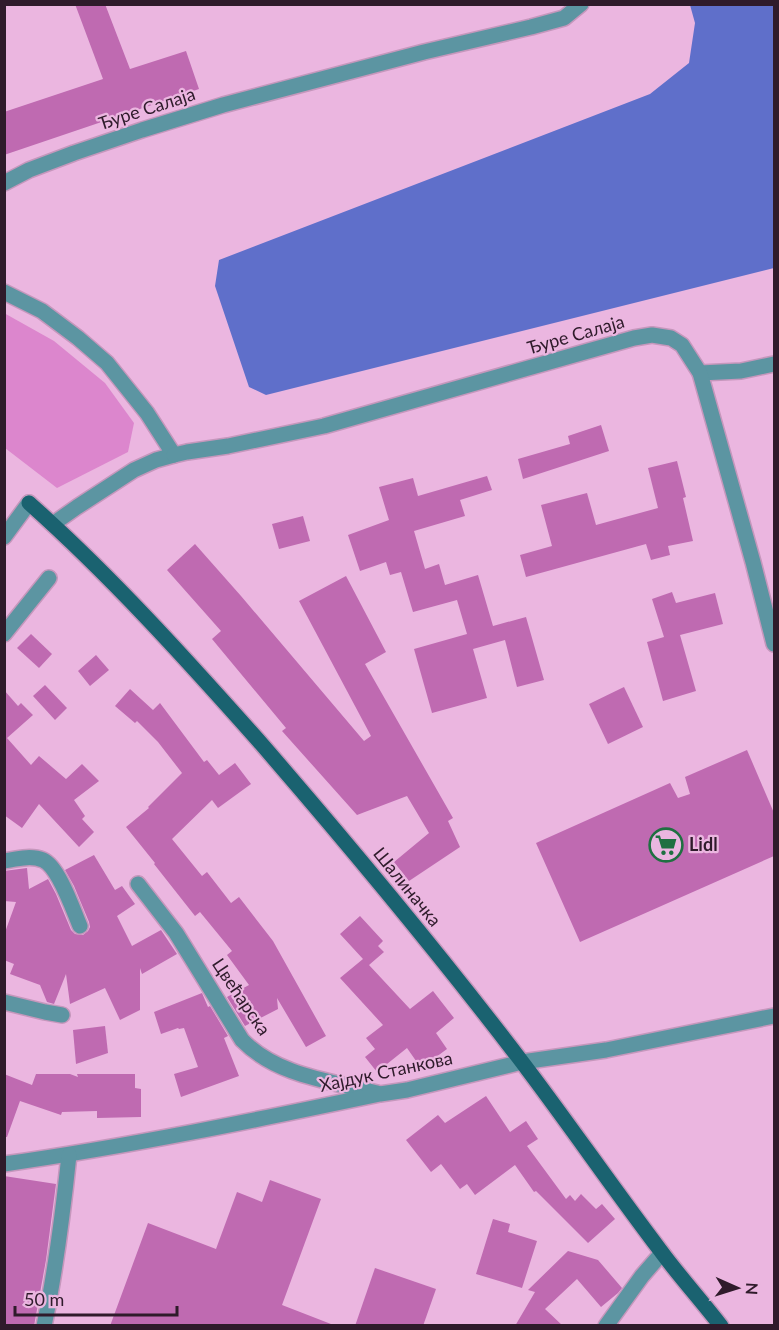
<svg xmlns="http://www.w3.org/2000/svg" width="779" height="1330" viewBox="0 0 779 1330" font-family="Lato,sans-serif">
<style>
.green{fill:#dc86cd}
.water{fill:#5f6fca}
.building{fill:#bf6ab1}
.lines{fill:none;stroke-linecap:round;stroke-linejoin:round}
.minor-casing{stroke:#c597bc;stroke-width:18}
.major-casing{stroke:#c597bc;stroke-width:18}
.minor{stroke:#5c95a2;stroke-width:15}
.major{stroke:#1a6270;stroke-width:15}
.labels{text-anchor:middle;stroke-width:4.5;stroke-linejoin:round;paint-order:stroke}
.street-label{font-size:18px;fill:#2f1b2b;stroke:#ebb6e0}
.poi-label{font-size:18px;font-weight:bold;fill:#2f1b2b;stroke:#ebb6e0;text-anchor:start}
</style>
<rect width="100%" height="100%" fill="#ebb6e0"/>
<path class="green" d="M4,313L54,341L105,383L134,423L128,452L57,488L5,448Z"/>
<path class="water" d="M690,5H774V268L266,395L249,387L215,286L219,260L650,94L689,63L695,23Z"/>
<g class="building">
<path d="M75,4H105L130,69L186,51L199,89L4,155V112L103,79Z"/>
<path d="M601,425L609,451L523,479L518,459L570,444L568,436Z"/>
<path d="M677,461L686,497L683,498L693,541L668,546L670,555L651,560L646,544L526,577L520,555L552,546L541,505L587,493L596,525L658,508L648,468Z"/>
<path d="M487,476L492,490L460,500L465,516L414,531L425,569L439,564L445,585L478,575L493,626L526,617L544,680L517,687L505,640L473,649L487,698L432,713L414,649L467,634L457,600L413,612L401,572L390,575L386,562L360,571L348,535L389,520L379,487L413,478L418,496Z"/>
<path d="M303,516L310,541L279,549L272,524Z"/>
<path d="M195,544L241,596L364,741L371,736L299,601L346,576L386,652L365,664L453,818L448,821L460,847L409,881L394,862L429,833L407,796L357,815L282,731L286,728L212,639L221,631L167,570Z"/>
<path d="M672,592L676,603L715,593L723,624L680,635L696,691L663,701L647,642L664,637L652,599Z"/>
<path d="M31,634L52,654L39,668L17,648Z"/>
<path d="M96,655L109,670L90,686L78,671Z"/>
<path d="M45,685L67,708L55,720L33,696Z"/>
<path d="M624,687L643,727L608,744L589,704Z"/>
<path d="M130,689L153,710L160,703L204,762L207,760L219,775L235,763L251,784L218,808L212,800L172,839L202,876L207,872L231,903L239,897L273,941L326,1036L306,1047L277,998L278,1009L245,1026L227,997L249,985L227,955L232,951L200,912L195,916L154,864L155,863L126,827L149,808L148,807L182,773L158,742L137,721L135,723L115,706Z"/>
<path d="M4,690L18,706L21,703L33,715L7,738L31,765L39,756L66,779L82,764L99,781L74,800L85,816L82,819L94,832L79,847L39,804L22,828L4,815Z"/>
<path d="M747,750L774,813V856L580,942L536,843L670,783L678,798L690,794L685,777Z"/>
<path d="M94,855L115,890L122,886L135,904L117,916L132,946L161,930L177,954L142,974L140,968V1010L120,1020L105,988L70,1004L66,974L54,1004L47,1002L40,985L10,974L14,964L4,960V935L16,902L4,901V871L27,868L29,889L48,879L56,894L71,930L75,934L83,935L88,931L90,927L89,922L74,886L65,870Z"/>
<path d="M360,916L383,941L378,946L384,952L369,965L410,1009L433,991L454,1018L436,1033L447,1049L421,1068L407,1048L377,1072L365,1057L375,1049L366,1038L383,1025L340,978L363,959L340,934Z"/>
<path d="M202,993L208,1007L210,1006L228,1036L224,1038L239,1076L181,1097L174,1074L198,1067L184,1028L179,1029L178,1028L161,1034L154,1012Z"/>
<path d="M105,1026L108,1053L76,1064L73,1030Z"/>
<path d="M4,1074L32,1085L36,1074H70L78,1077L77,1074H135V1088L141,1089V1117L97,1118V1111L62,1112L61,1115L20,1101L7,1137H4Z"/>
<path d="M486,1096L510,1132L526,1121L538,1139L527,1146L566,1199L570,1195L575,1201L581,1194L596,1209L602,1204L615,1219L588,1243L536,1191L534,1192L515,1165L475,1195L467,1184L460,1189L441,1164L431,1172L406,1140L438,1115L445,1123Z"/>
<path d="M4,1176L56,1184L46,1260L34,1326H4Z"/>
<path d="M270,1180L321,1199L282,1305L331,1324V1326H110L148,1223L216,1249L237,1192L262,1202Z"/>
<path d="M493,1219L510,1224L508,1232L537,1241L522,1288L476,1274Z"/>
<path d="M568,1251L598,1260L622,1288L618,1293L601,1307L577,1279L545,1309L563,1326H515L535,1292L528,1290Z"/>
<path d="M375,1268L436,1289L423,1326H355Z"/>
</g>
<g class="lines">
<defs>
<g id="minor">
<path d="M4,183L29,170L74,153L142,130L223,105L424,52L531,27L564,18L581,4"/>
<path d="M4,292L42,311L78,338L107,363L147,413L174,455L156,460L134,470L77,507L53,524"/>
<path d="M700,373L741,371L774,364"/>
<path d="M174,455L187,452L228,446L324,426L634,338L652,335L671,338L682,345L700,373L753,562L774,644"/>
<path d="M4,537L29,503"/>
<path d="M4,634L49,578"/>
<path d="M4,861C16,859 31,855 43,860C59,867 73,910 80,926"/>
<path d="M138,884L176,933L242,1040C277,1076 331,1081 377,1093"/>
<path d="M4,1002L45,1012L62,1015"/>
<path d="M4,1164C131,1146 256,1120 380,1094L407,1090L522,1062L606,1050L774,1016"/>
<path d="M44,1326C56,1269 63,1212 69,1155"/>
<path d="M606,1326L642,1276L662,1253"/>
</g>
<path id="major" d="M29,503C111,576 185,658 258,740C349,845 438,952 522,1062C569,1124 613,1188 660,1250C679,1276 701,1300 721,1326"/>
</defs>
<use href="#minor" class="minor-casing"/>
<use href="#major" class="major-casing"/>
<use href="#minor" class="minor"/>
<use href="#major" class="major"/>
</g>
<defs>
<symbol id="supermarket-ring" viewBox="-11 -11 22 22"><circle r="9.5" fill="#ebb6e0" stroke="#1f7041" stroke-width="1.5"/><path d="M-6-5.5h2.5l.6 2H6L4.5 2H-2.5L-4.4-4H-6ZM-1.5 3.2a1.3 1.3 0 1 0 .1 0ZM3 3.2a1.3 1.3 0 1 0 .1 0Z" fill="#1f7041"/></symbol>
</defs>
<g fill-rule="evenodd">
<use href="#supermarket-ring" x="647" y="826" width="38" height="38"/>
</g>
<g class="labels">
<g class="street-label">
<text transform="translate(147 109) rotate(-18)" y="6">Ђуре Салаја</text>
<text transform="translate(576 335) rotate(-16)" y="6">Ђуре Салаја</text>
<text transform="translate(407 887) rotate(51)" y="6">Шалиначка</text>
<text transform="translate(241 997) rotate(56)" y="6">Цвећарска</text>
<text transform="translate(386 1072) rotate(-12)" y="6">Хајдук Станкова</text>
</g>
<g class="poi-label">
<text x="689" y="851">Lidl</text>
</g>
</g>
<rect width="779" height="1330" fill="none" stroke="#2f1b2b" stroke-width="12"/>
<g transform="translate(737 1288) rotate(93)" stroke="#ebb6e0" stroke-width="4.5" paint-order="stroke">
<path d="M0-4.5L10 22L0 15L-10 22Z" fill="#2f1b2b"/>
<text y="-9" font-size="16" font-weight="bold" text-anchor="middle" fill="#2f1b2b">N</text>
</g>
<path d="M15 1306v9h162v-9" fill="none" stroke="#2f1b2b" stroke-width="3"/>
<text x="24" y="1306" font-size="18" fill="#2f1b2b" stroke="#ebb6e0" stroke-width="4.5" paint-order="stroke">50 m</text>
</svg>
